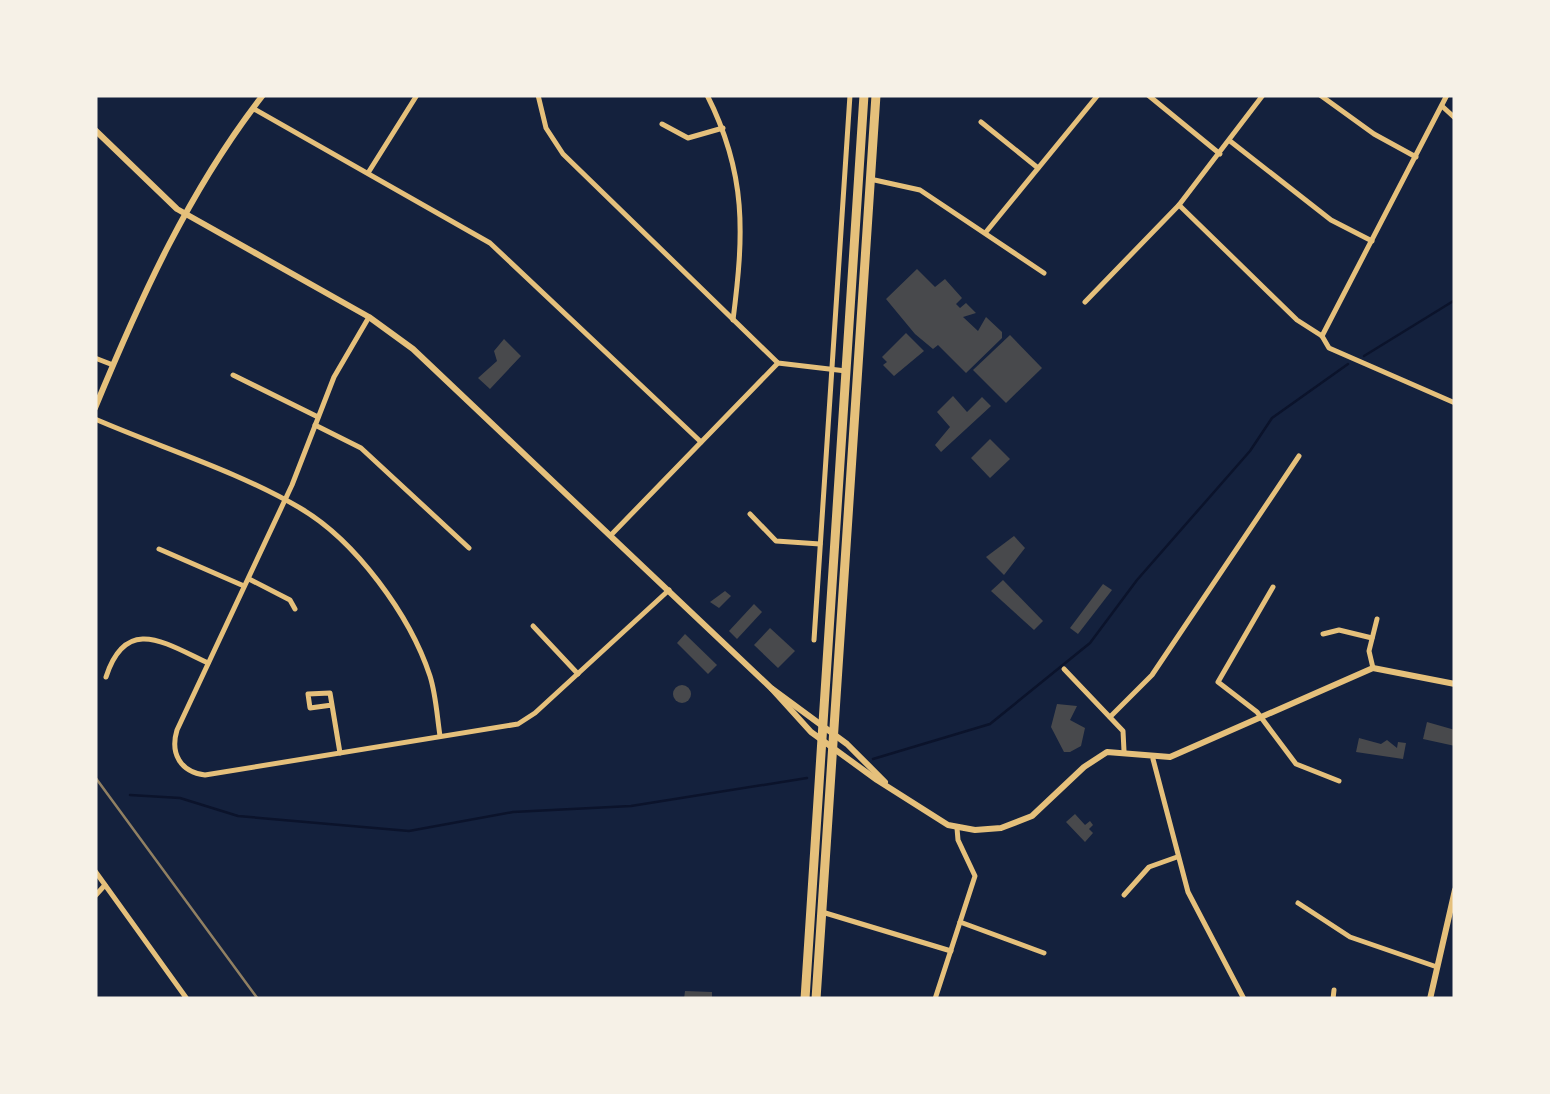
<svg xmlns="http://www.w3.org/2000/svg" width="1550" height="1094" viewBox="0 0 1550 1094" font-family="'Nunito Sans',sans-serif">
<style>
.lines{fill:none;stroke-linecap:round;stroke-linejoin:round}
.stream{stroke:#0b132b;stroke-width:2.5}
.building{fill:#48494c}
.minor{stroke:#e5c07b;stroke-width:5}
.tertiary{stroke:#e5c07b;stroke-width:6}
.trunk{stroke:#e5c07b;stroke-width:9}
.rail{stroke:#918062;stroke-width:2.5}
</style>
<rect width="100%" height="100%" fill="#14213d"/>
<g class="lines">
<g class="stream">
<path d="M1364,356L1455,300"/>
<path d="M873,759L990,724L1090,643L1137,580L1250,451L1272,418L1348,364"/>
<path d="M130,795L180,798L238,816L409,831L513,812L631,806L807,778"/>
</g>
</g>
<g class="building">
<path d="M917,269L935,287L945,279L962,298L956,304L960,308L966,303L976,313L963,317L978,331L986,317L1002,332V338L966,373L938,345L933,349L915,334L886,299Z"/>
<path d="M906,333L924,351L894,376L883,365L887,362L882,357Z"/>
<path d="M1010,335L1042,368L1006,403L973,370Z"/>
<path d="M504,339L521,356L490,389L478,378L497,361L494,351Z"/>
<path d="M953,396L967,412L982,397L991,406L941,452L935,445L950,427L937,412Z"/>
<path d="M990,439L1010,459L990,478L971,458Z"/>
<path d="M1014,536L1025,548L1004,575L986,557Z"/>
<path d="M1003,580L1043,621L1034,630L991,591Z"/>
<path d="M1103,584L1112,590L1078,634L1070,628Z"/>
<path d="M725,591L731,596L719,608L710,602Z"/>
<path d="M754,604L762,612L737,639L729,631Z"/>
<path d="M770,628L795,651L778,668L754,645Z"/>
<path d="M685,634L717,665L708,674L677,643Z"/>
<circle cx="682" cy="694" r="9"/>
<path d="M1057,704L1077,706L1070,720L1085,728L1081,746L1070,752H1064L1051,727Z"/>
<path d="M1427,722L1455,730V746L1423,739Z"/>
<path d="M1359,738L1381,744L1387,740L1397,748L1398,742L1406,743L1403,759L1356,752Z"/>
<path d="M1075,814L1085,825L1090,821L1093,825L1089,829L1093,833L1085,842L1066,822Z"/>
<path d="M685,991L712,992V999H684Z"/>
</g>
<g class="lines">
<g class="minor">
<path d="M538,95L546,128L563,154L778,363L846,371"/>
<path d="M707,95C747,174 744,234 733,320"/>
<path d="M1148,95L1220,154"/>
<path d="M1320,95L1374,134L1416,157"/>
<path d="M1443,107L1455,118"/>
<path d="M254,109L490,243L701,442"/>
<path d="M981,122L1038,168"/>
<path d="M662,124L688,138L723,128"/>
<path d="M1230,141L1331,220L1372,241"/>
<path d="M368,173L417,95"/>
<path d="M870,179L920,190L1044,273"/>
<path d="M1179,205L1297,320L1322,336"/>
<path d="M986,232L1098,95"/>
<path d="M1085,302L1179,205L1263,95"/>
<path d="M369,317L334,377L292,485L177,730C170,753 180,772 205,775L518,724L535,713L669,590"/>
<path d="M1322,336L1447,95"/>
<path d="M1322,336L1329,348L1455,403"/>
<path d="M95,358L113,365"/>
<path d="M233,375L318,417"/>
<path d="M95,419C162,448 237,471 300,508C355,540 410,615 430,676C436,695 437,716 440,736"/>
<path d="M315,425L361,448L469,548"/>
<path d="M750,514L776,541L820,544"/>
<path d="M611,535L778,363"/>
<path d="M159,549L244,586"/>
<path d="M249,579L290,600L295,609"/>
<path d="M1273,587L1218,682L1257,712L1296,764L1339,781"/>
<path d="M533,626L578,674"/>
<path d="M1323,634L1339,630L1372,638"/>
<path d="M814,640L850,95"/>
<path d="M1373,668L1369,651L1377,619"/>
<path d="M1064,669L1123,731L1124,751"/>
<path d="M106,677C126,615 165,643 208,663"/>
<path d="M332,705L310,708L308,694L330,693L340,753"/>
<path d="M1110,717L1152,675L1299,456"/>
<path d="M1153,759L1188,892L1244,999"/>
<path d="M95,871L187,999"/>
<path d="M1124,895L1149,867L1177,857"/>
<path d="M95,896L105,885"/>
<path d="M1298,903L1350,937L1437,967"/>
<path d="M822,912L951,951"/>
<path d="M960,922L1044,953"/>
<path d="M935,999L975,876L958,840L957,828"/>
<path d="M1333,999L1334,990"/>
</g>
<g class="tertiary">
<path d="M95,130L177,209L369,317L413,349L771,688L847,744L885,782"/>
<path d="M95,408C141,297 189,190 263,95"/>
<path d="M772,689L811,732L877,780L948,825L975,830L1001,828L1032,816L1084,767L1107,752L1170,757L1373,668L1455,684"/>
<path d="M1430,999L1455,890"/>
</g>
<g class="trunk">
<path d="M805,999L864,95"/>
<path d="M816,999L876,95"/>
</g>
<path class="rail" d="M95,777L258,999"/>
</g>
<rect width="1550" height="1094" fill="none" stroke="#f6f1e7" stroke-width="195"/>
</svg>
